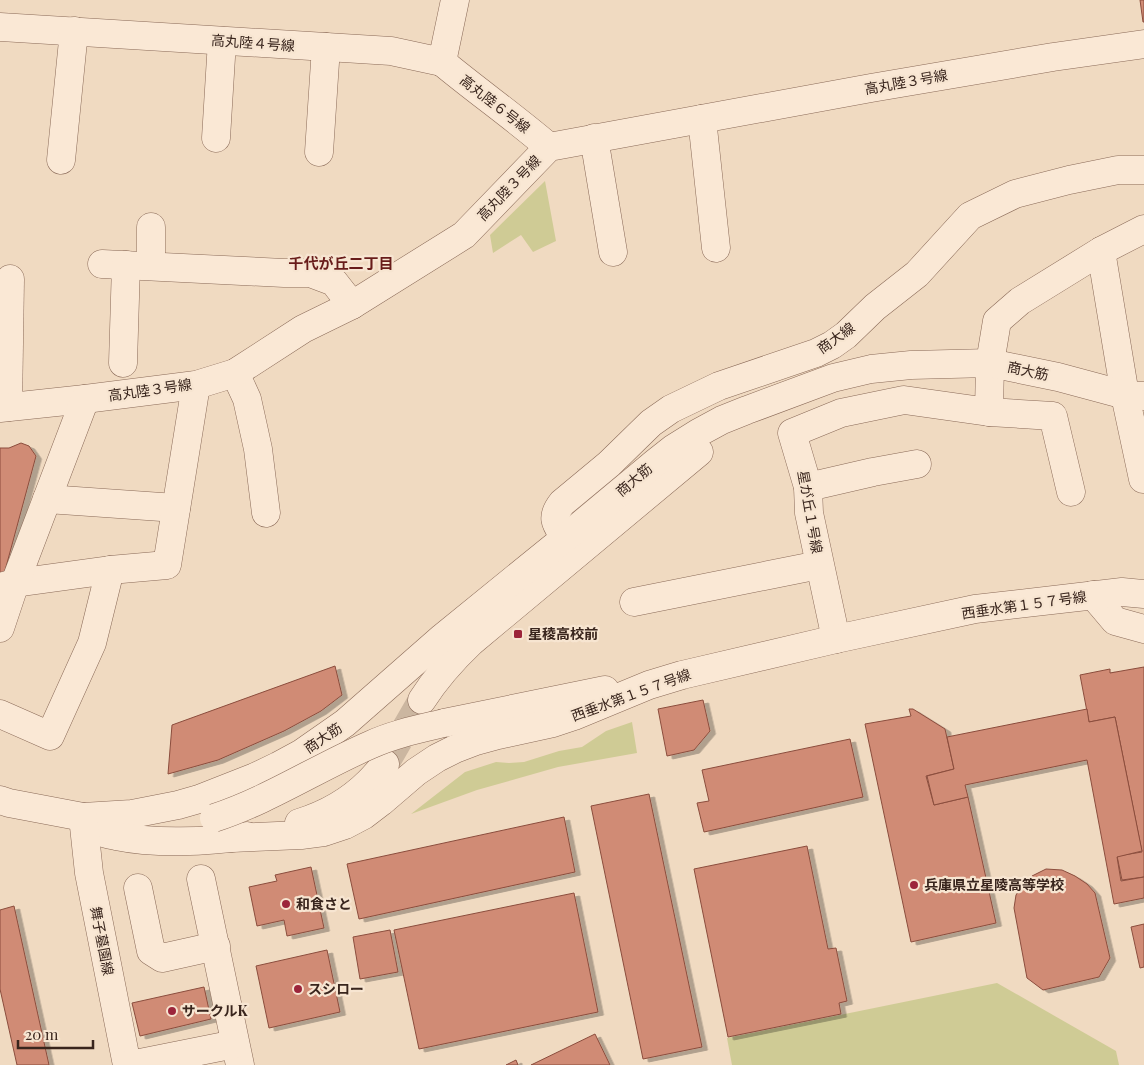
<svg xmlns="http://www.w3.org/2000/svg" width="1144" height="1065" viewBox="0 0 1144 1065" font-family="'Playfair Display','Noto Sans JP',serif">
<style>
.green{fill:#cfcb95}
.building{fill:#d08b75;stroke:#8b4d3d;filter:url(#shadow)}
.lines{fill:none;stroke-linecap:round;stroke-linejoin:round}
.minor-tunnel{stroke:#cbb6a0;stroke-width:28;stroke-dasharray:28 14;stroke-linecap:butt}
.minor-casing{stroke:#8a6a58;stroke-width:29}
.minor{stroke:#fae8d5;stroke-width:28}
.minor-bridge-casing{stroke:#8a6a58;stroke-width:29;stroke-linecap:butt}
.minor-bridge{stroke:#fae8d5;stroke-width:28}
.poi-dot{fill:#9c253b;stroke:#f7e5d1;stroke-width:2}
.labels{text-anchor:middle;stroke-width:4.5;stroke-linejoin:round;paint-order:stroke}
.street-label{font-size:14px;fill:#39251d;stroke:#f7e5d1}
.poi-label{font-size:14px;font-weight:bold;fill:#39251d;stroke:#f7e5d1;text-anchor:start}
.neighbourhood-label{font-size:15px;font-weight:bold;fill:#681c1a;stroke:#f7e5d1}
</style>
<defs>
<filter id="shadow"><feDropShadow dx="5.5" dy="3" stdDeviation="0" flood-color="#0004"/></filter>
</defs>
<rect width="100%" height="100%" fill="#f0dac1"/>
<g class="green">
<path d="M545,181L556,241L533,252L521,235L493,253L490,235Z"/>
<path d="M632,722L637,753L558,767L477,790L411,814L465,772L496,762L509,763L524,762L559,751L582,747L606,731Z"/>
<path d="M997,983L1116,1051L1119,1065H732L727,1038Z"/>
</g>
<g class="building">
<path d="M1140,0H1144V22H1143Z"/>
<path d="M21,443L29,446L36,456L3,578L0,579V448H9Z"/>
<path d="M335,666L342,695L321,711L284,731L218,760L168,774L172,725Z"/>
<path d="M1144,667V877L1122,880L1117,856L1142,852L1115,717L1089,722L1080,675L1110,669V673Z"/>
<path d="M703,700L710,731L694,750L667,756L658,709Z"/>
<path d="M909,709H913L945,729L954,769L926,776L934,805L968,797L996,923L911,942L865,724L911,716Z"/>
<path d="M1087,709L1089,722L1115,717L1142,851L1117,857L1121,881L1144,877V898L1114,904L1087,760L965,785L968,797L934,805L927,776L954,769L947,737Z"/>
<path d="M850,739L863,797L704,832L697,803L709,801L702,770Z"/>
<path d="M649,794L702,1047L643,1059L591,806Z"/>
<path d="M564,817L575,872L359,919L347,864Z"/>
<path d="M807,846L828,949L836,948L847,1001L839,1003L841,1014L728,1037L694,869Z"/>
<path d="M311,867L324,928L287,936L284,920L257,926L249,887L277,881L275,875Z"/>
<path d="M1046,869L1062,870L1075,876L1087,884L1095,893L1110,958L1099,977L1043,990L1027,978L1014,908L1016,895L1023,885L1032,876Z"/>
<path d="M574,893L598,1012L419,1049L394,930Z"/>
<path d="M14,906L49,1065H17L0,989V910Z"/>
<path d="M1144,924V967L1140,968L1131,927Z"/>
<path d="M390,930L398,972L360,979L353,937Z"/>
<path d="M327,950L340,1012L269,1028L256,966Z"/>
<path d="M204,987L211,1019L140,1036L132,1003Z"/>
<path d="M595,1034L610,1065H531Z"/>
<path d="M516,1060L518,1065H506Z"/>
</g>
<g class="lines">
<path class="minor-tunnel" d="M385,764L422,700"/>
<defs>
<g id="minor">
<path d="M0,27L391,51L442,62L455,0"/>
<path d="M442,62C477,91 514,117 549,147"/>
<path d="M702,119L716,248"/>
<path d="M216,138L222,41"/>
<path d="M594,138L613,252"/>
<path d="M319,152L326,47"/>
<path d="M61,160L74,31"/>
<path d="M1101,251L1125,395L1143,479"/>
<path d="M102,264L284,273H310L334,282L352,305"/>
<path d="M151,266V227"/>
<path d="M123,363L126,265"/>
<path d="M235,373L247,399L258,449L266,513"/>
<path d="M8,407L10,279"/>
<path d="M0,408L85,399L196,385L235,373L303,329L352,305L464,235L549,147L871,88L1053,57L1144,44"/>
<path d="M989,412L1053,416L1071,492"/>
<path d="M808,487L873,472L917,464"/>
<path d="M47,499L176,508"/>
<path d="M565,538C556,524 550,518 562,503L609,464L651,423L671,409L719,386L816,353L832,345L846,335L875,307L917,274L970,216L1015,194L1069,180L1118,170H1144"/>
<path d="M0,587L15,583L110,570L167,565L196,385"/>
<path d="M1093,595L1115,621L1144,629"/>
<path d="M634,602L819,565"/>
<path d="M0,628L15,583L85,399"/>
<path d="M836,639L809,513L808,487L792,433L841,413L904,400L989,412L990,363L997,321L1020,301L1101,251L1144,229"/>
<path d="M422,700C436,678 451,661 471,642L699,452"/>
<path d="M0,714L50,736L92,643L110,570"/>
<path d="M444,723L605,690"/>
<path d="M0,800L9,803L83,817L132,814L178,805L199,799L255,777L278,766L302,753L345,723L443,637L565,538L655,463L674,448L698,433L722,420L747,410L833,378L871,369L911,365L990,363L1058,377L1125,395L1144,396"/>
<path d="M83,817C88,822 94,829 101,832C105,834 111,835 116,836C154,844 208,842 247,836"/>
<path d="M83,817L89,873L127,1065"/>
<path d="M299,823C325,815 350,801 369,782C375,776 380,770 385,764"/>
<path d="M230,838L301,835L324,832L345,825L364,815L381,802L416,772L437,758L455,749L476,741L498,735L553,723L574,716L649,685L682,675L836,639L975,609L1122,592L1144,594"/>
<path d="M201,879L240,1065"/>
<path d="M138,888L151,951L162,958L216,946"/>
<path d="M127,1065L140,1063L235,1044"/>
</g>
</defs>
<use href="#minor" class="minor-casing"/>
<use href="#minor" class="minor"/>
<defs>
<path id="minor-bridge" d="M214,818C269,800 317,768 370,745C394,734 419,729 444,723"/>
</defs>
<use href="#minor-bridge" class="minor-bridge-casing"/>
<use href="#minor-bridge" class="minor-bridge"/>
</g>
<g class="poi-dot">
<rect x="513" y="629" width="10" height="10" rx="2.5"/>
<circle cx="914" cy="885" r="5"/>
<circle cx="286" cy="904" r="5"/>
<circle cx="298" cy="989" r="5"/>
<circle cx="172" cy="1011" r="5"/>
</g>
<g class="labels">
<g class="street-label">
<text transform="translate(253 43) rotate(4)" y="5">高丸陸４号線</text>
<text transform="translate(906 82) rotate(-10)" y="5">高丸陸３号線</text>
<text transform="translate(495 104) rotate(38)" y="5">高丸陸６号線</text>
<text transform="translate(509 188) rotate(-46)" y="5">高丸陸３号線</text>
<text transform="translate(836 338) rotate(-35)" y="5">商大線</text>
<text transform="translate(1028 371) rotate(12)" y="5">商大筋</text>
<text transform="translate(150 390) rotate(-8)" y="5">高丸陸３号線</text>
<text transform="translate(634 480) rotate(-40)" y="5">商大筋</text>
<text transform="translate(810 512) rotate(80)" y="5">星が丘１号線</text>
<text transform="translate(1024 605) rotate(-8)" y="5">西垂水第１５７号線</text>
<text transform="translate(631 695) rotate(-20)" y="5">西垂水第１５７号線</text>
<text transform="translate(323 738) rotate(-34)" y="5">商大筋</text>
<text transform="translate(102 941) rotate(79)" y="5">舞子墓園線</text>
</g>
<g class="poi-label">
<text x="528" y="639">星稜高校前</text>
<text x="924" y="890">兵庫県立星陵高等学校</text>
<text x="296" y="909">和食さと</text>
<text x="308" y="994">スシロー</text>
<text x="182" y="1016">サークルK</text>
</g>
<g class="neighbourhood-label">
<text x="341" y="269">千代が丘二丁目</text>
</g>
</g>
<path d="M18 1040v8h75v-8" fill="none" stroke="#39251d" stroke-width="2.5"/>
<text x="25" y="1040" font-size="15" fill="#39251d" stroke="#f7e5d1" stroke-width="4" paint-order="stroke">20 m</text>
</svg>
